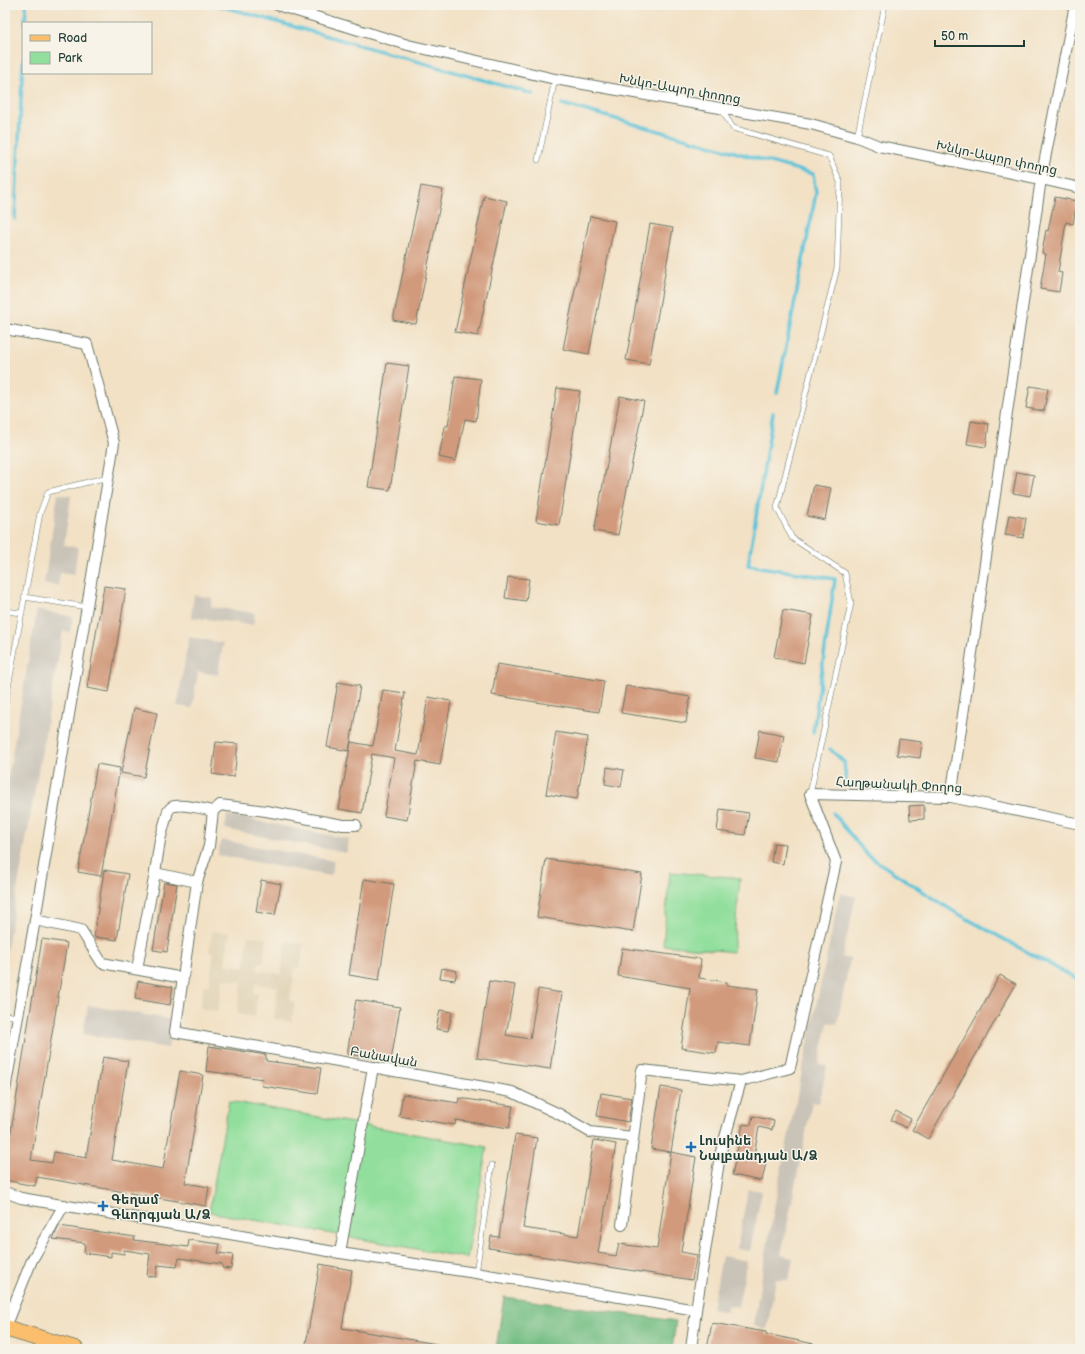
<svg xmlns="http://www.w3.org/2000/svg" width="1085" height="1354" viewBox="0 0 1085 1354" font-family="'Balsamiq Sans','Noto Sans Armenian',sans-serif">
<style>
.built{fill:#e0d3b5}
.industrial{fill:#c9c3b8}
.green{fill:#92df9d;stroke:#588e68}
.forest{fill:#75be84;stroke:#4a7e5c}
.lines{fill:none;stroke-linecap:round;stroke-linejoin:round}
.stream{stroke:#5cc3d9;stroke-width:3.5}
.building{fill:#d19a7c}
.lane-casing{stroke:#697667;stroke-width:6}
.street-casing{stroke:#697667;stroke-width:12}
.primary-casing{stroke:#697667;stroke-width:18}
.lane{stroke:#fff;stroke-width:5}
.street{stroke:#fff;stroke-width:10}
.primary{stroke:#fabe6d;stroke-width:16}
.poi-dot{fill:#1f6fb2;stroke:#f7f3e8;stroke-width:1.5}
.labels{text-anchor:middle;stroke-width:3;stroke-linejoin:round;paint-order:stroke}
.street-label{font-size:13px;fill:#1f3d34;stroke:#f7f3e8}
.poi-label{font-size:13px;font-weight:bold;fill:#1f3d34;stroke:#f7f3e8;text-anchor:start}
</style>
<rect width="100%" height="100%" fill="#f7f3e8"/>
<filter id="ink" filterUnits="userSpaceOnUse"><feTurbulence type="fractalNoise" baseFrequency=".025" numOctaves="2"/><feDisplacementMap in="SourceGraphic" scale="8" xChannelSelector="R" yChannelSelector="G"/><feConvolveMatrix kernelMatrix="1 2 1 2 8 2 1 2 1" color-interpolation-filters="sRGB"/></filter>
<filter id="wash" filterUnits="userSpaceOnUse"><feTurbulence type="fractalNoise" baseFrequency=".012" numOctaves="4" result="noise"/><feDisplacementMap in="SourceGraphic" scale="16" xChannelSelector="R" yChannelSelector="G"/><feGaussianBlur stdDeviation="0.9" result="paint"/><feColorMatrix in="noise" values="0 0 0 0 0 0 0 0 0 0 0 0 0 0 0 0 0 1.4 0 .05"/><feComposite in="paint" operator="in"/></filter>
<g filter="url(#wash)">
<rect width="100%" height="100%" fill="#f2e1c5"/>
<path class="built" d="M212,931L230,933L225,965L244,967L248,936L267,938L263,962H259L257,970L281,974L286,941L304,944L300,968H295L290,1001L295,1002L292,1022L274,1019L278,987L256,984L254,993L258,994L255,1017L237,1014L242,982L223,979L218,1011L200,1008L204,985H209L214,953L209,952Z"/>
<g class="industrial">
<path d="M58,494L71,496L64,545L78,547L74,575L60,573L58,586L44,584Z"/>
<path d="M194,595L212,598L211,607L255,613L253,625L191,617Z"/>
<path d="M37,610L73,617L70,632L63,631L5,959V795Z"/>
<path d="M189,637L223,643L218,675L198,672L192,708L177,706Z"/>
<path d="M227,815L349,839L346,853L225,829Z"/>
<path d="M221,840L334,861L331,876L218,855Z"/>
<path d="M840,893L856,897L842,957L850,959L837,1024L828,1022L819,1064L827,1066L819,1103L812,1102L781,1255L793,1258L789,1280L776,1279L767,1329L753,1326L779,1181Z"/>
<path d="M88,1005L173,1020L168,1048L83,1034Z"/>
<path d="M748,1189L762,1191L750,1251L737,1249Z"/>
<path d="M722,1256L747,1261L738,1307L728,1305L727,1312L712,1309Z"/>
</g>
<g class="green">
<path d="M670,872L740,878L733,952L663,945Z"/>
<path d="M229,1101L487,1147L467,1258L209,1212Z"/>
</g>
<path class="forest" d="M504,1297L676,1321L672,1349H496Z"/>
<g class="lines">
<g class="stream">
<path d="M217,5L533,94"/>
<path d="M25,23L26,5"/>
<path d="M562,104L813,174L816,193L777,393"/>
<path d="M15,219L23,60"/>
<path d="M773,413L748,565L835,579L813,732"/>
<path d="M830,749L844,762L846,781"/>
<path d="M833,813L867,855L953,911L1080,981"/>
</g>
</g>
<g id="blocks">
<g class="building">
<path d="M421,186L443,190L416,324L393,320Z"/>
<path d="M484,196L507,201L478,336L455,332Z"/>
<path d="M1055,197L1077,201L1073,224L1066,222L1058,272L1062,273L1059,292L1040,289L1046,254L1042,253L1046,230L1048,231Z"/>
<path d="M590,216L615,221L589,354L563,349Z"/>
<path d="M650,224L673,228L649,364L626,360Z"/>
<path d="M387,363L409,366L390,490L368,487Z"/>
<path d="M455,376L481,379L476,421L465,419L456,461L439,457L445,426H448Z"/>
<path d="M1030,386L1048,389L1044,411L1026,408Z"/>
<path d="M557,388L580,391L559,525L536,521Z"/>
<path d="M620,396L644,401L618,535L594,531Z"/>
<path d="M971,421L989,424L986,447L967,444Z"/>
<path d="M1017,472L1034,475L1030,496L1013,493Z"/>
<path d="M814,485L831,488L825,520L807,516Z"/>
<path d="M1009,515L1026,518L1023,538L1005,535Z"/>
<path d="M508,577L529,579L526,601L505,598Z"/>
<path d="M104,586L126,589L109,692L87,688Z"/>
<path d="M783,610L813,615L804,663L774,657Z"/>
<path d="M497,664L604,681L599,712L492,695Z"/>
<path d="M338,682L360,686L349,751L327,747Z"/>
<path d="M626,686L690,697L686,723L621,713Z"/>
<path d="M383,690L405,693L395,751L418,755L428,697L451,701L440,765L417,761L407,820L384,816L394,758L372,754L362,813L339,809L351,742L373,746Z"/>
<path d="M134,708L157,713L144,777L121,773Z"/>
<path d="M760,730L784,735L779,762L755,758Z"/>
<path d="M556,732L588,737L577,799L546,794Z"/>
<path d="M899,739L922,742L920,758L897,755Z"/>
<path d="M216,742L238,744L234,777L212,774Z"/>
<path d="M97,764L120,768L101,876L78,872Z"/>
<path d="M607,767L624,770L621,787L605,784Z"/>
<path d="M924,805V819L910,820L909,806Z"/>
<path d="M720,809L749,813L745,835L717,831Z"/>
<path d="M774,843L786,844L783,864L771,862Z"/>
<path d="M546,859L642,874L633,932L537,917Z"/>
<path d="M104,870L128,874L117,940L94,937Z"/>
<path d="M364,879L394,884L379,980L349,975Z"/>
<path d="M261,880L281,884L275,915L256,912Z"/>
<path d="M164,882L177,884L167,952L153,950Z"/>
<path d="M42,939L67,943L31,1160L52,1163L54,1152L86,1158L103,1057L128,1061L112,1160L163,1169L180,1071L203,1075L185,1183L209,1187L206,1206L37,1177L35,1186L9,1181L5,1175V1155L7,1156Z"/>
<path d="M622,948L701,959L699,978L727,982L726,985L758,989L750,1046L718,1042L716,1053L681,1048L690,988L618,976Z"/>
<path d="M442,968L457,971L455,980L440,978Z"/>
<path d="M1000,975L1016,984L928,1139L912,1130Z"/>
<path d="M138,981L173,987L170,1005L135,999Z"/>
<path d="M489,981L515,985L506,1035L530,1039L538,989L562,993L550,1069L477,1058Z"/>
<path d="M356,1000L400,1007L391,1061L347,1054Z"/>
<path d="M440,1010L452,1012L448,1031L436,1029Z"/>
<path d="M209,1046L266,1055V1061L321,1068L317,1094L262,1086L263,1079L206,1071Z"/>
<path d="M661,1087L681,1090L671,1152L651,1149Z"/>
<path d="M601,1093L632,1098L628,1122L597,1116Z"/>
<path d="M403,1094L458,1103L459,1098L513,1106L509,1128L456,1120L455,1125L399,1116Z"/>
<path d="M896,1111L911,1119L906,1128L891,1120Z"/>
<path d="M753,1116L774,1121L772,1130L759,1127L754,1155L767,1158L762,1181L732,1175L743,1124L751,1125Z"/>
<path d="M515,1135L537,1138L523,1228L578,1236L594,1140L616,1144L598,1253L616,1256L619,1244L657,1249L671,1152L696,1157L681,1252L697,1255L692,1280L489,1248L491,1236L499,1237Z"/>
<path d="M59,1226L135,1237L134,1240L188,1247L189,1240L220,1244L218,1253L233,1255L231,1269L222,1268V1264L179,1258L177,1267L158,1265L156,1277L147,1276L150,1254L124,1250V1254L111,1252V1257L84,1253L85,1243L53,1239Z"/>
<path d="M320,1264L352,1270L342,1328L437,1344V1349H305Z"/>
<path d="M712,1323L766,1332V1334L814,1344V1349H707Z"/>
</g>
</g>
</g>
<g filter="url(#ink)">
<use href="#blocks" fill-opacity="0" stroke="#697667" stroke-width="1"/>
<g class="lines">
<defs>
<g id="lane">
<path d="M721,109L733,128L829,156L840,182L837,268L777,508L792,538L845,573L851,603L810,794"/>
<path d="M857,137L885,5"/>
<path d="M538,160L555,79"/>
<path d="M24,597L87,607"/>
<path d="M5,611L22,613"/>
<path d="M5,704L40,513L48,492L108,477"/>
<path d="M5,1015L18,1017"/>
<path d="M476,1273L492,1165"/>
</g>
<g id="street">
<path d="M277,5L408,45L555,79L811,124L857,137L879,146L1041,179L1080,188"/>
<path d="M5,329L87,344L114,443L35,920L5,1090"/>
<path d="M951,797L1041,179L1075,5"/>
<path d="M155,873L160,840L168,811C170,808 172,806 175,806C186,804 203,809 213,811"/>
<path d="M197,882L209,846L213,811L220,805L266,811L343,825H356"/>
<path d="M35,920L81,930L102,963L183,978"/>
<path d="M137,969L155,873L197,882L175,1032L512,1092L559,1114L590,1132L633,1137"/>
<path d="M5,1192L21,1198L340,1253L476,1273L696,1310L691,1349"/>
<path d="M622,1225L642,1070L741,1081L790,1068L836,862L810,794L951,797L1080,824"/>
<path d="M340,1253L373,1067"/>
<path d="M696,1310L720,1155L741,1081"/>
<path d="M5,1327L32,1260L64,1205"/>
</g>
<path id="primary" d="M5,1328L75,1349"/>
</defs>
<use href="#lane" class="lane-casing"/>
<use href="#street" class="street-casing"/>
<use href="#primary" class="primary-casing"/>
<use href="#lane" class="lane"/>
<use href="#street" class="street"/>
<use href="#primary" class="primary"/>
</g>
</g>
<g class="poi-dot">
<path d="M689 1141h4v4h4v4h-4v4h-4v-4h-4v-4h4z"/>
<path d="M101 1200h4v4h4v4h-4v4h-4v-4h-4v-4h4z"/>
</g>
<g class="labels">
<g class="street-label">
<text transform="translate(680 88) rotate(10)" y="5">Խնկո-Ապոր փողոց</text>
<text transform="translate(997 157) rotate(12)" y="5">Խնկո-Ապոր փողոց</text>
<text transform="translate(899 784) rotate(3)" y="5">Հաղթանակի Փողոց</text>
<text transform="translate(384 1056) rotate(10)" y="5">Բանավան</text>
</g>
<g class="poi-label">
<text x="699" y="1145">Լուսինե<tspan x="699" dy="15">Նալբանդյան Ա/Ձ</tspan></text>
<text x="111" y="1204">Գեղամ<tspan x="111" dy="15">Գևորգյան Ա/Ձ</tspan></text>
</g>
</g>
<rect width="1085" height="1354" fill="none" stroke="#f7f3e8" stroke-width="20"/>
<rect x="22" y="22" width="130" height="52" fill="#f7f3e8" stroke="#a1aaa0"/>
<rect x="30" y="35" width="20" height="6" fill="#fabe6d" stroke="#a1aaa0"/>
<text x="58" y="42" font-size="12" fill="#1f3d34">Road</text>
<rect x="30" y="52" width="20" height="12" fill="#92df9d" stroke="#a1aaa0"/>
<text x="58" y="62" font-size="12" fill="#1f3d34">Park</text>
<path d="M935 40v6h89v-6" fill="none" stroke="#1f3d34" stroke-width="2"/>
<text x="941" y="40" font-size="12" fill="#1f3d34" stroke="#f7f3e8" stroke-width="3" paint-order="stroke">50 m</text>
</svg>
